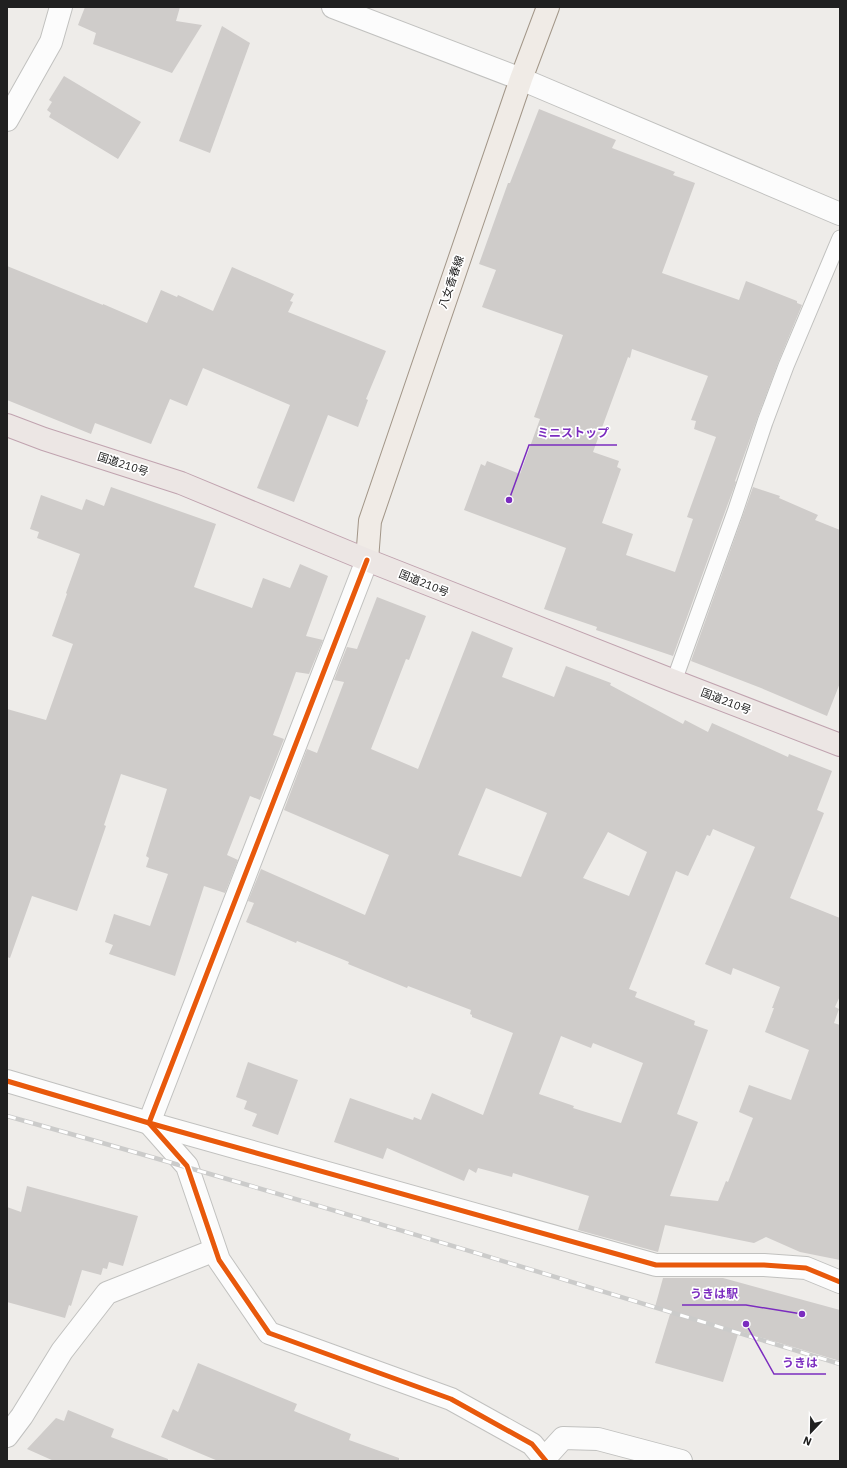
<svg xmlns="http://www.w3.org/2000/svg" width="847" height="1468" viewBox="0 0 847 1468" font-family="'IBM Plex Sans','Noto Sans JP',sans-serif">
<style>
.building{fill:#cfccca;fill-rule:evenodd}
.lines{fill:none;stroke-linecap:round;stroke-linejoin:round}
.service-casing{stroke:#c1c1bf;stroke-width:17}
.minor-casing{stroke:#c1c1bf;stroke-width:24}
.tertiary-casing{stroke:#c1c1bf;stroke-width:24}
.primary-casing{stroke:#a29688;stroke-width:24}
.trunk-casing{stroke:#c0a3af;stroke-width:24}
.service{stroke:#fcfcfc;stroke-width:15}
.minor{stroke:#fcfcfc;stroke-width:22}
.tertiary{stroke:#fcfcfc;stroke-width:22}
.primary{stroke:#f0ebe6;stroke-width:22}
.trunk{stroke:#ece6e4;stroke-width:22}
.rail-casing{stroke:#cbcbca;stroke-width:4.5}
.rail{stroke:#fff;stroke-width:3;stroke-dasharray:9;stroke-linecap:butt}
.cycleway-casing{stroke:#fff;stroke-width:8}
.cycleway{stroke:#e8590c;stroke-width:5}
.labels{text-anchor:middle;stroke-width:3.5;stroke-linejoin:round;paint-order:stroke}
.street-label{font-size:11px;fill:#202020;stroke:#fff}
.leader{fill:none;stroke:#7b2cbf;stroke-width:1.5}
.callout-dot{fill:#7b2cbf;stroke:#fff;stroke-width:1.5}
.callout-label{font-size:12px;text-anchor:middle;font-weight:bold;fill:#7b2cbf;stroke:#fff;stroke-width:3.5;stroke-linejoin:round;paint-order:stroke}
</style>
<rect width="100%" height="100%" fill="#eeece9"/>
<g class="building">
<path d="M85,7H180L176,21L202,25L172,73L93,44L96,33L78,25Z"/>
<path d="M222,26L250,43L210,153L179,141Z"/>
<path d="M64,76L141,122L118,159L49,117L51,113L47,110L52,102L49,100Z"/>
<path d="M539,109L616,140L612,148L675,172L673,175L695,183L662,273L739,300L746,281L797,301V303L802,305L778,363L757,419L735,481L736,482L726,509L673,656L596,630L597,627L544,609L566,548L464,510L481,464L485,466L487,461L520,474L540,419L534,417L563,335L482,307L496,270L479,264L508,183H510ZM632,349L708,376L691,420L696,421L694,429L716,437L687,517L693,519L675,572L626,555L633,534L602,523L621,469L617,467L619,461L593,452L628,357L630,358Z"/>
<path d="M7,266L103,305V304L147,323L161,290L177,297L178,295L213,311L232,267L294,294L290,301L293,302L288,312L386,351L366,399L368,400L358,427L328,415L294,502L257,488L290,405L203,368L187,406L170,399L151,444L95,423L91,434L7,400Z"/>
<path d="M111,487L216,524L194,587L252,608L263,578L290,588L300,564L328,576L306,636L323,640L309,674L296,672L273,735L284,739L260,800L250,796L227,855L238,860L225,893L204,886L175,976L109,954L113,945L105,942L114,914L150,926L168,874L146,867L149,858L146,856L167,789L121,774L104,825L106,826L77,911L32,896L10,958L7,957V709L46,720L73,644L52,636L67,594L66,593L80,554L37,538L39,532L30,529L41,495L82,510L86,499L104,506Z"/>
<path d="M753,487L780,496L779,498L818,515L815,520L840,530V683L827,716L761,688L691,661Z"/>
<path d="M377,597L426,616L409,660L406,659L371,749L418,769L472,631L513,648L502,677L554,697L566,666L611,683L610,685L683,724L685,720L708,732L712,723L788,757L789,754L832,771L817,810L824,813L790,898L840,918V996L835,1007L839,1009L834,1023L840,1025V1260L800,1252L766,1237L754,1243L665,1225L658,1252L578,1230L589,1196L513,1173L512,1177L478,1168L476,1173L469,1169L464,1181L387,1148L383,1159L334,1142L350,1098L413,1120L414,1117L421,1120L432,1093L483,1115L513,1033L472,1017V1015L470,1014L471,1010L408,986L407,988L348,964L349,962L297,941L296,943L246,922L254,903L248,901L261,869L365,915L389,855L284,810L307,749L317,753L344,682L334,680L347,647L357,649ZM486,788L547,813L521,877L458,855ZM713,829L755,847L705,964L731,975L733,968L780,987L772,1008H774L765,1032L809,1050L791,1100L749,1085L739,1112L753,1118L728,1182L726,1181L718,1201L670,1196L698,1122L677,1114L708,1030L694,1025L695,1021L635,997L637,992L629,989L676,871L688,876L707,835L710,836ZM608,832L647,852L629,896L583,878ZM561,1036L591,1048L593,1043L643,1063L621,1123L573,1108L574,1106L539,1094Z"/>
<path d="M248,1062L298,1080L278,1135L252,1126L257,1114L244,1109L247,1101L236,1097Z"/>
<path d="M27,1186L138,1216L123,1266L109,1262L107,1269L103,1268L101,1275L82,1270L71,1306L69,1305L65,1318L7,1302V1207L21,1212Z"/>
<path d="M663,1278H723L840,1310V1361L739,1331L723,1382L655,1363L671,1311L655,1307Z"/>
<path d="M198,1363L297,1404L294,1411L351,1434L349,1440L399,1458V1461H218L161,1437L173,1409L178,1412Z"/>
<path d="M68,1410L114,1429L111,1437L168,1459V1461H54L27,1449L56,1418L64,1421Z"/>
</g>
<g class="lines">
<defs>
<path id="service" d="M674,681L735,512L765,422L786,366L840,238"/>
<g id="minor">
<path d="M333,7L521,79L840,214"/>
<path d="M7,120L51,42L61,7"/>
<path d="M7,1081L149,1123L656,1265H764L806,1268L840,1282"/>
<path d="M7,1436L22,1416L62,1351L107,1293L215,1250"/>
<path d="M544,1459L563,1438L598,1439L681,1461"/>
</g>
<path id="tertiary" d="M367,560L149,1123L187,1166L219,1260L269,1333L451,1399L532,1444L546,1461"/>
<path id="primary" d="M367,560L370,521L521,79L548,7"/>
<path id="trunk" d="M7,425L44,439L181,483L367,560L674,681L840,745"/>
</defs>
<use href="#service" class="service-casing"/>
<use href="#minor" class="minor-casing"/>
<use href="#tertiary" class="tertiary-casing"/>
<use href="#primary" class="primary-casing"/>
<use href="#trunk" class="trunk-casing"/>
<use href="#service" class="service"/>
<use href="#minor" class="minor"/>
<use href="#tertiary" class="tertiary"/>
<use href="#primary" class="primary"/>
<use href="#trunk" class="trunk"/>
<defs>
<path id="rail" d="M7,1116C286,1194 563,1279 840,1364"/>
</defs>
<use href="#rail" class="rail-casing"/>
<use href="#rail" class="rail"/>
<defs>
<g id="cycleway">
<path d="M367,560L149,1123L187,1166L219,1260L269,1333L451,1399L532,1444L546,1461"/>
<path d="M7,1081L149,1123L656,1265H764L806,1268L840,1282"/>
</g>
</defs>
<use href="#cycleway" class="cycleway-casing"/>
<use href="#cycleway" class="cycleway"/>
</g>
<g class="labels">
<g class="street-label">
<text transform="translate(451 282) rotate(-71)" y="4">八女香春線</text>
<text transform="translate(123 464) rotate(18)" y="4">国道210号</text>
<text transform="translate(424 583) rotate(22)" y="4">国道210号</text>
<text transform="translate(726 701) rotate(21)" y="4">国道210号</text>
</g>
</g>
<path class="leader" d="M509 500L529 445H617M802 1314L746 1305H682M746 1324L774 1374H826"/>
<g class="callout-dot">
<circle cx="509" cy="500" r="4"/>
<circle cx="802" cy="1314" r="4"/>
<circle cx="746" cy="1324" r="4"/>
</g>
<g class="callout-label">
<text x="573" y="437">ミニストップ</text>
<text x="714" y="1298">うきは駅</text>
<text x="800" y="1367">うきは</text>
</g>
<rect width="847" height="1468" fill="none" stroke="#202020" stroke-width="16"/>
<g transform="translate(811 1432) rotate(202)" stroke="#ffffff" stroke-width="3" paint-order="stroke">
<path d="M0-3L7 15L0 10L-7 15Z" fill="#202020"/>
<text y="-6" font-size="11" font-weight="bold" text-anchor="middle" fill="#202020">N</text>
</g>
</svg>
